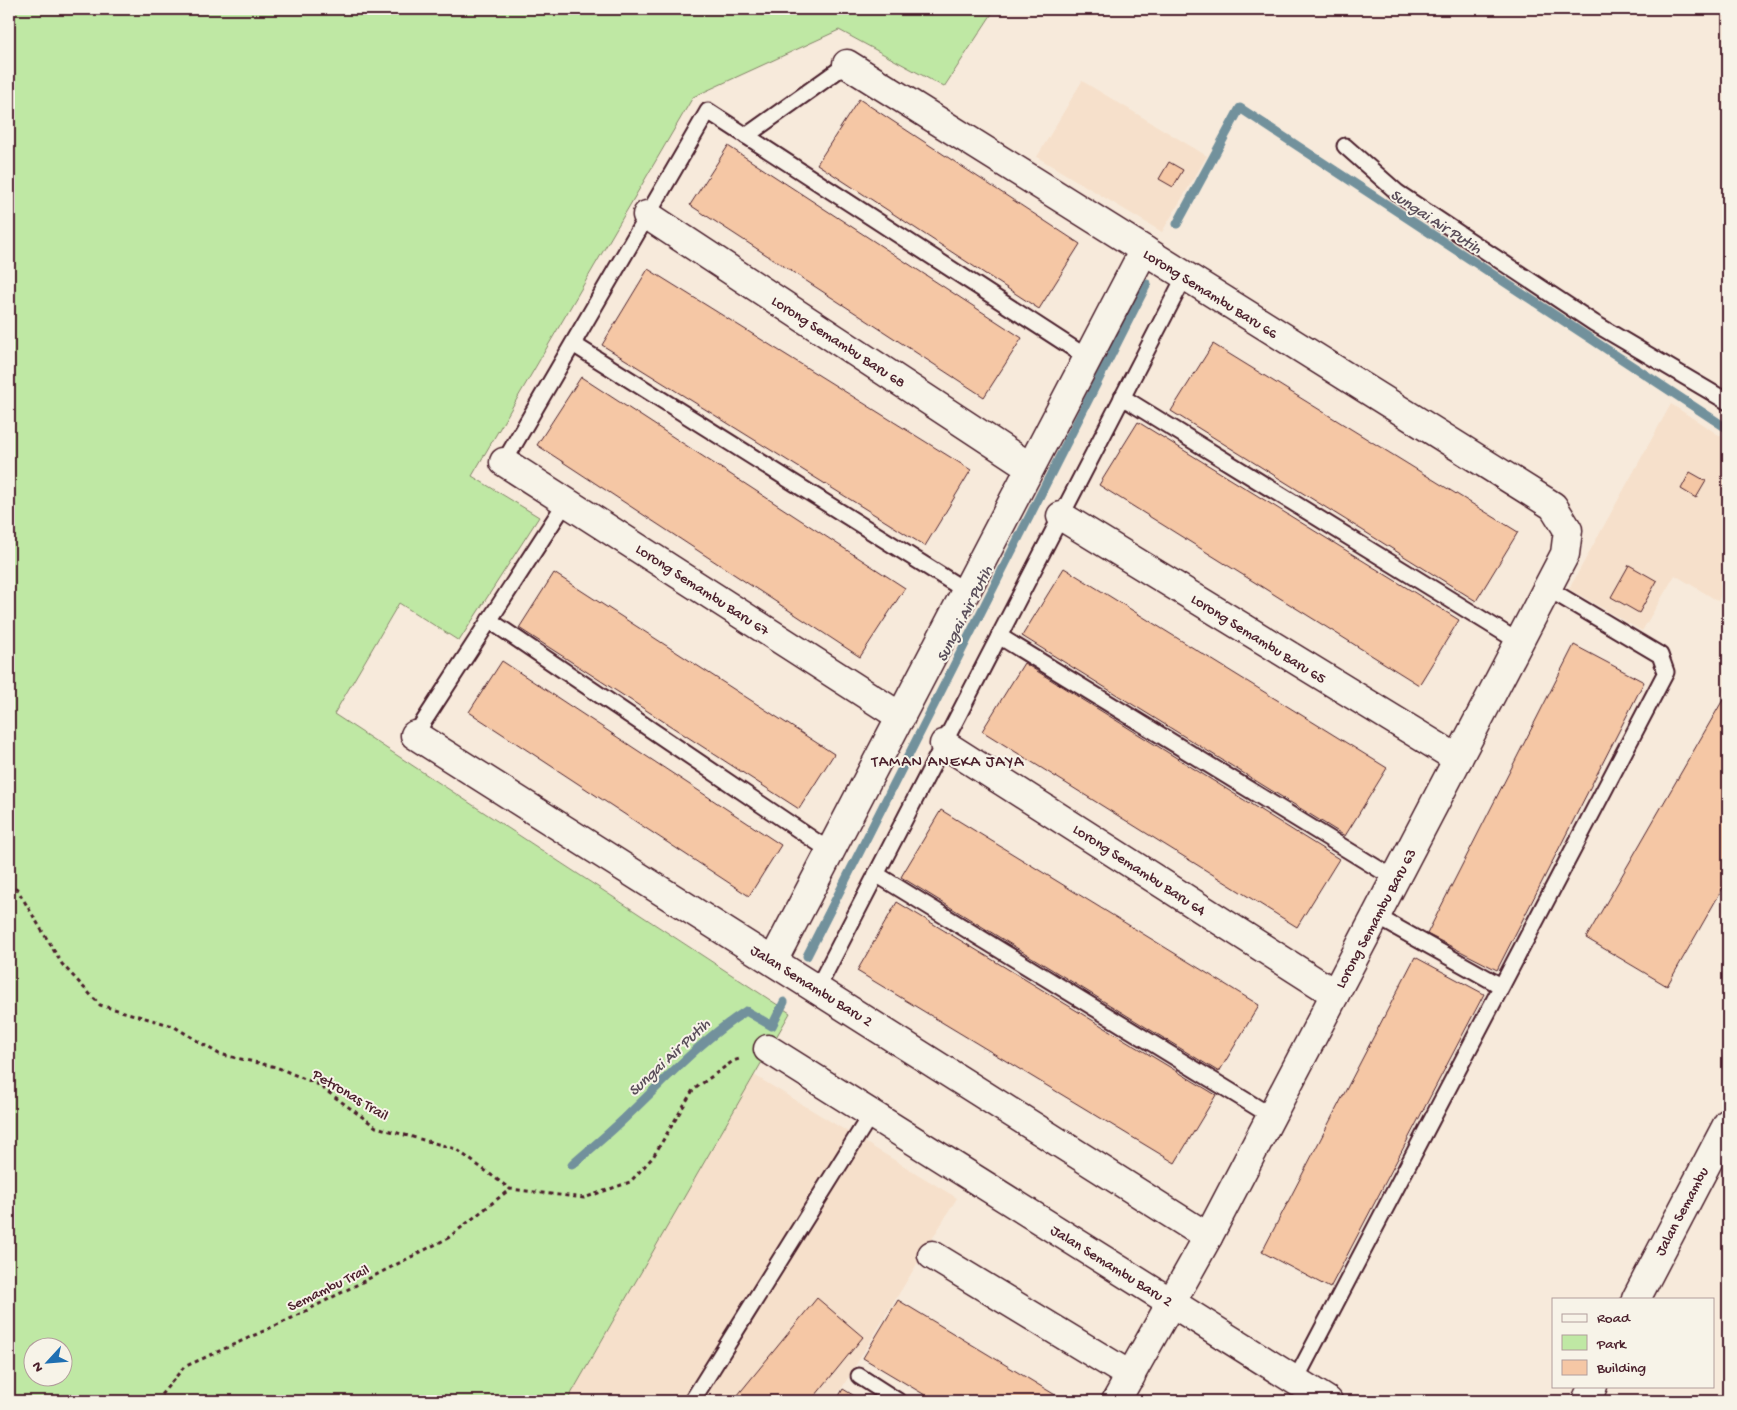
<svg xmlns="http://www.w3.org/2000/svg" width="1737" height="1410" viewBox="0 0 1737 1410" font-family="'Gochi Hand',sans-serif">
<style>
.built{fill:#f6e0cb}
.green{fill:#bfe8a4;stroke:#848468;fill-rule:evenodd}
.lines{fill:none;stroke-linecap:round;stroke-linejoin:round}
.stream{stroke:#72919c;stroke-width:9}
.building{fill:#f5c7a5;stroke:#4a1f2b}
.lane-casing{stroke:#4a1f2b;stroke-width:19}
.street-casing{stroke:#4a1f2b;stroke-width:31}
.secondary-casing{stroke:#4a1f2b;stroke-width:31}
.path{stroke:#4a1f2b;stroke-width:3;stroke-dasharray:4 4;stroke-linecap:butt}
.lane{stroke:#f7f3e8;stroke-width:15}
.street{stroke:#f7f3e8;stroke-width:28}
.secondary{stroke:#f7f3e8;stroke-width:28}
.labels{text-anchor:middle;stroke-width:4;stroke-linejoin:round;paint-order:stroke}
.street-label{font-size:15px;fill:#4a1f2b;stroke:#f7f3e8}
.water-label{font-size:16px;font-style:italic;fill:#5a4e5a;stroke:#f7f3e8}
.neighbourhood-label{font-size:16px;letter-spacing:1px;fill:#4a1f2b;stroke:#f7f3e8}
</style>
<rect width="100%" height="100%" fill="#f7eadb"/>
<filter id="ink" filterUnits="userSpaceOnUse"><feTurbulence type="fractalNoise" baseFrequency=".02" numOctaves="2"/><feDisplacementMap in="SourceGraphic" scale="10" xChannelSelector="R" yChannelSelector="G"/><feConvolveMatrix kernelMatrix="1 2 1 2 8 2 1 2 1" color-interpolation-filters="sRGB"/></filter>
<g filter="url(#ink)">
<g class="built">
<path d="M1082,81L1207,156L1162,232L1037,157Z"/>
<path d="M1671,404L1728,441V582L1718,601L1675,575L1642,631L1569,589Z"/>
<path d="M754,1075L957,1198L834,1401H567Z"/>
</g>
<path class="green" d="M9,9H995L944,87L839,30L693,97L472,476L539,517L459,641L399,603L334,714L790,1013L567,1401H9ZM32,1348H62V1378H32Z"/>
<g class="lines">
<g class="stream">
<path d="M1177,224L1240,108L1728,429"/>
<path d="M807,956L1147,284"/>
<path d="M572,1165C591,1148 610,1133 627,1116C666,1079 701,1040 746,1011L772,1026L784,1002"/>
</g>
</g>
<g class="building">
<path d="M859,99L1080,244L1039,309L817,164Z"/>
<path d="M728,146L1022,338L984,397L690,205Z"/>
<path d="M1169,162L1183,170L1173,187L1159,179Z"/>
<path d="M648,269L971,470L925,546L602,345Z"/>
<path d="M1213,344L1518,532L1476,601L1171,411Z"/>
<path d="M581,377L905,588L860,657L537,445Z"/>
<path d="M1138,422L1459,620L1419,685L1099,485Z"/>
<path d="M1690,472L1706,481L1696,498L1681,489Z"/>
<path d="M1629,565L1657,581L1639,613L1611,597Z"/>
<path d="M1064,568L1387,768L1345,836L1022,636Z"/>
<path d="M554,573L834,754L799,809L519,628Z"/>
<path d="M1574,645L1644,682L1497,970L1427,934Z"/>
<path d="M502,661L781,845L749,896L469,712Z"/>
<path d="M1024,663L1339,859L1297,927L982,731Z"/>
<path d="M1728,691V879L1667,986L1586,938Z"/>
<path d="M941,810L1259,1005L1219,1072L901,877Z"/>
<path d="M897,902L1216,1095L1175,1163L857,971Z"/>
<path d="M1415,957L1484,994L1330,1288L1262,1252Z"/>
<path d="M817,1298L863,1337L811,1401H733Z"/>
<path d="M898,1300L1057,1396L1053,1401H935L863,1358Z"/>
<path d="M843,1389L863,1401H836Z"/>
</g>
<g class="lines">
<defs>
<g id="lane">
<path d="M746,136L847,64"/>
<path d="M1345,146L1398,193L1594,323L1728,402"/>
<path d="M573,344L966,591"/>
<path d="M1122,397L1519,642"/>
<path d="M504,462L708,111L1088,358"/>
<path d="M489,620L830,851"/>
<path d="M999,636L1395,879"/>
<path d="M415,735L566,502"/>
<path d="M876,874L1271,1116"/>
<path d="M1376,916L1501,986"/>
<path d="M817,989L1185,276"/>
<path d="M859,1376L898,1401"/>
<path d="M1295,1381L1666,672L1660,655L1547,588"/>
<path d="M692,1401L871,1114"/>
</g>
<g id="street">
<path d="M847,64L1553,506L1568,530L1565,554L1208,1237L1116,1401"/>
<path d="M647,215L1030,467"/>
<path d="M504,462L901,717"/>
<path d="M1061,516L1458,759"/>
<path d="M415,735L1208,1237"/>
<path d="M944,744L1335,994"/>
<path d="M773,961L1144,250"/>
<path d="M768,1049L1328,1401"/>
<path d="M932,1255L1131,1376"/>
</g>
<g id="secondary">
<path d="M1636,1299L1728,1123"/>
<path d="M1586,1401L1593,1386"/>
</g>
</defs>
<use href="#lane" class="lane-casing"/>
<use href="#street" class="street-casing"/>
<use href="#secondary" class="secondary-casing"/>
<g class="path">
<path d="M9,883L17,889L62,964L100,1005L173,1026L219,1054L276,1067L317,1084L376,1127L456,1149L510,1189L584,1198L630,1182L653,1157L693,1090L733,1061L742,1058"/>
<path d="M156,1401L184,1367L288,1320L448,1238L510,1189"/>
</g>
<use href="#lane" class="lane"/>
<use href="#street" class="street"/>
<use href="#secondary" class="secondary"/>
</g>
</g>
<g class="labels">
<g class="street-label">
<text transform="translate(1211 293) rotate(32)" y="5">Lorong Semambu Baru 66</text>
<text transform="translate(839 341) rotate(33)" y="5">Lorong Semambu Baru 68</text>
<text transform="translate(703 589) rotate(33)" y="5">Lorong Semambu Baru 67</text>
<text transform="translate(1259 638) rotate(32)" y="5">Lorong Semambu Baru 65</text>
<text transform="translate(1140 869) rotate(33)" y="5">Lorong Semambu Baru 64</text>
<text transform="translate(1375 918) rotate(-62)" y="5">Lorong Semambu Baru 63</text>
<text transform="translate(812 985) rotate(32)" y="5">Jalan Semambu Baru 2</text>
<text transform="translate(351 1094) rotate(31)" y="5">Petronas Trail</text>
<text transform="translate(1681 1211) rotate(-62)" y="5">Jalan Semambu</text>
<text transform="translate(1112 1265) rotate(32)" y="5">Jalan Semambu Baru 2</text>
<text transform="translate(328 1287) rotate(-26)" y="5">Semambu Trail</text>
</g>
<g class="water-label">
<text transform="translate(1437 220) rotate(33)" y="6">Sungai Air Putih</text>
<text transform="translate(963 613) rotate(-63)" y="6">Sungai Air Putih</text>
<text transform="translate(668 1056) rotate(-43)" y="6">Sungai Air Putih</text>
</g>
<g class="neighbourhood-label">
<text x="948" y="766">TAMAN ANEKA JAYA</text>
</g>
</g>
<rect width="1737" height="1410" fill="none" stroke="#f7f3e8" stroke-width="30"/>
<rect x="15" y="15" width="1707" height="1380" fill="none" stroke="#4a1f2b" stroke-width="2" filter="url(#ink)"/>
<rect x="1552" y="1298" width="162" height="90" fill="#f7f3e8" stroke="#b29e9c"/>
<rect x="1562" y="1314" width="25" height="8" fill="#f7f3e8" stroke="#b29e9c"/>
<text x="1597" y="1322" font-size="15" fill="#4a1f2b">Road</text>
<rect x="1562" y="1335" width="25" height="15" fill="#bfe8a4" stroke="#b29e9c"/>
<text x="1597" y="1348" font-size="15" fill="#4a1f2b">Park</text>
<rect x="1562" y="1360" width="25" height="15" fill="#f5c7a5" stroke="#b29e9c"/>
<text x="1597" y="1372" font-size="15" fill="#4a1f2b">Building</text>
<g transform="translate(48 1362) rotate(244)"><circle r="24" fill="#f7f3e8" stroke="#b29e9c"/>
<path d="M0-4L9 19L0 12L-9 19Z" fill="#1f6fb2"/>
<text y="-8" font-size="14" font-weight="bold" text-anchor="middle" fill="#4a1f2b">N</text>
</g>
</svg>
